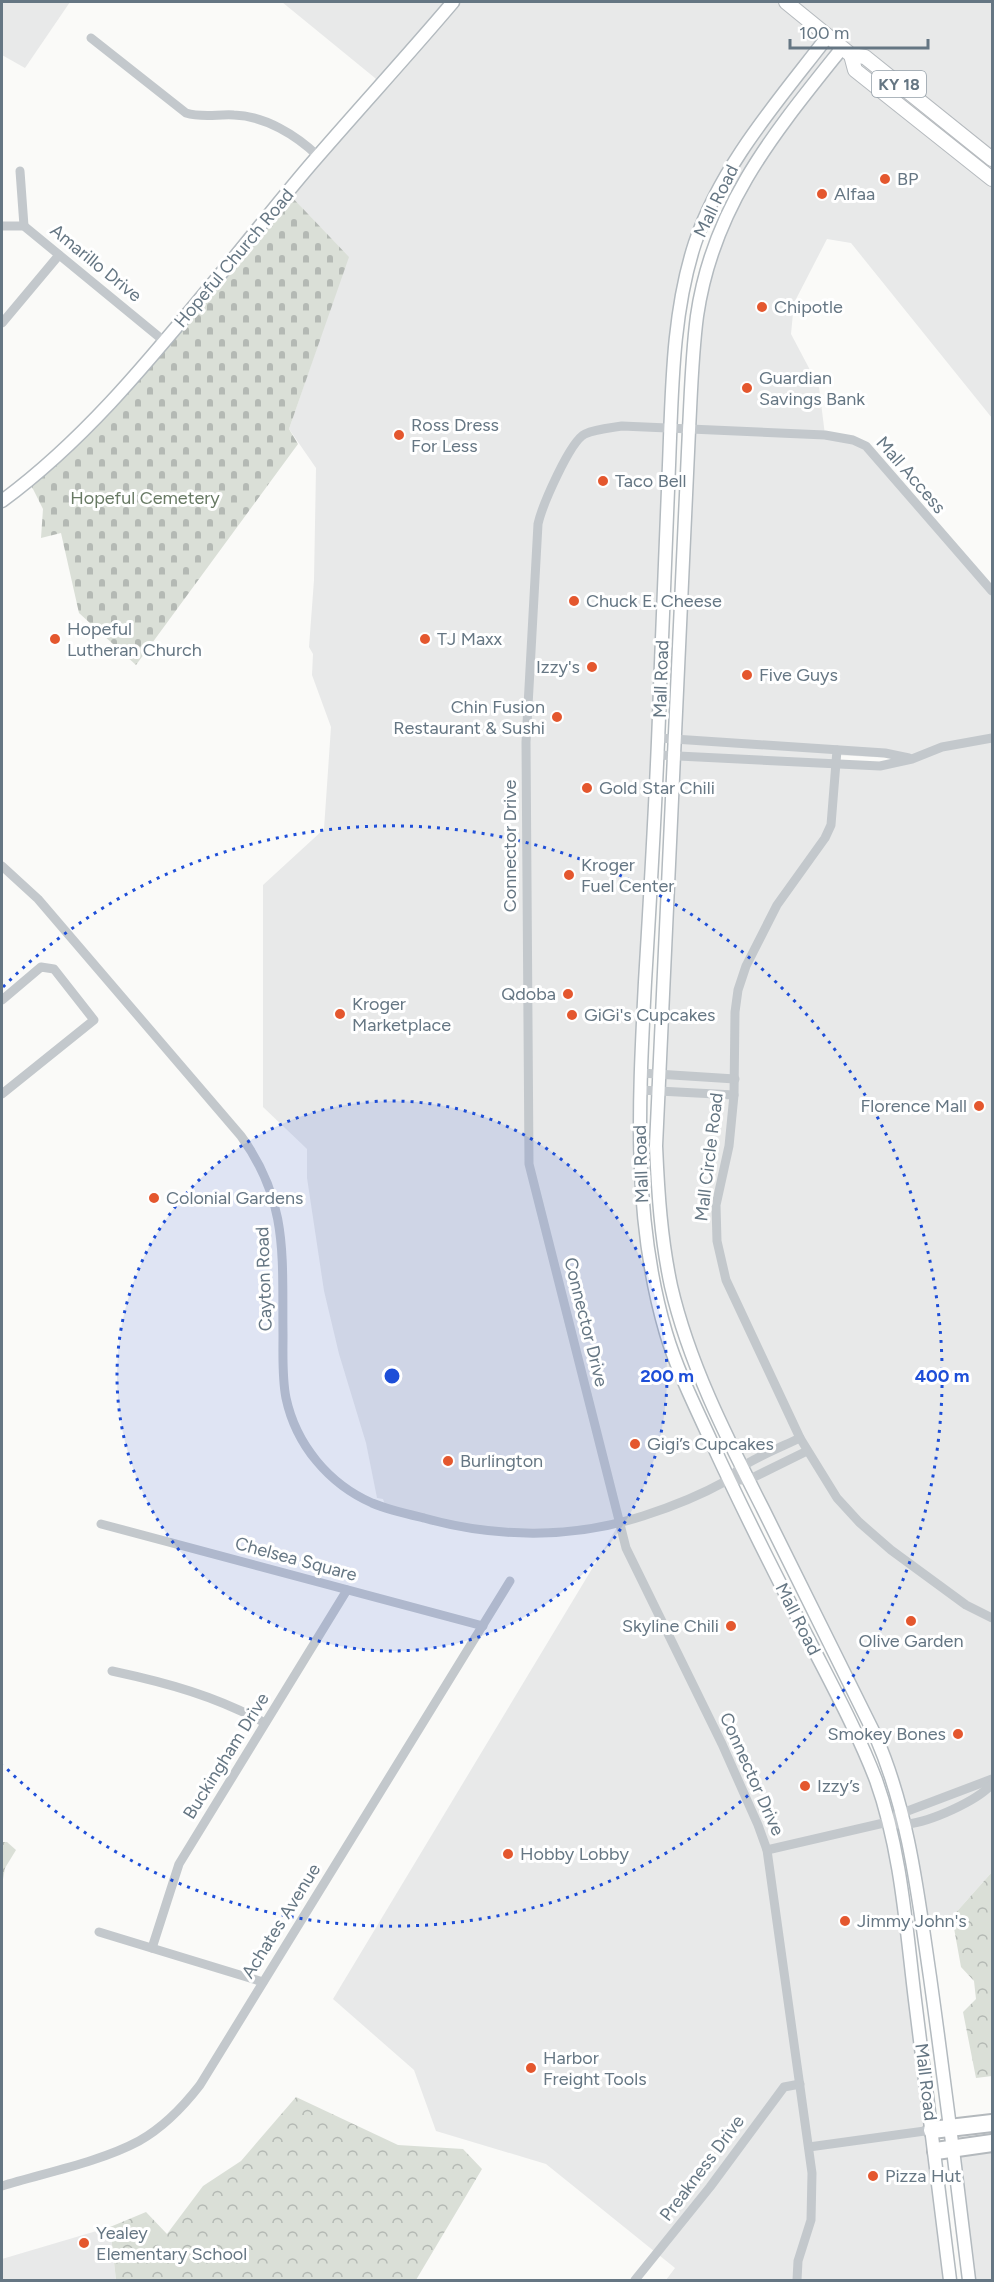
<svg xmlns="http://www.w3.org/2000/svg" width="994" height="2282" viewBox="0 0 994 2282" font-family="Figtree,sans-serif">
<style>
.built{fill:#e8e9e9;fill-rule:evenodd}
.forest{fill:url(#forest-crowns)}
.cemetery{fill:url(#cemetery-stones)}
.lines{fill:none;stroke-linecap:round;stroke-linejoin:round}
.secondary-casing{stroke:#b3babf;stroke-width:15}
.primary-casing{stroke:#b5babe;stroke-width:16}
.highway-casing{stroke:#b4b9bd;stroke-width:20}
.street{stroke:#c3c8cc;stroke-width:9}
.secondary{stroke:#fff;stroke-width:12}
.primary{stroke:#fff;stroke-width:14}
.highway{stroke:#fff;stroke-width:16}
.ring{fill:none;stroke:#1d4ed8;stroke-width:3;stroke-dasharray:3 6}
.poi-dot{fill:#e4572e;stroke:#fff;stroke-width:2}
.labels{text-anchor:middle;stroke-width:6;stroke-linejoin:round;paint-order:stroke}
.shield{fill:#fff;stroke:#939fa8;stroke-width:1.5}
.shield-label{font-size:16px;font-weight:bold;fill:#657683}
.poi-label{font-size:18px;fill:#657683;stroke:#fff;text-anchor:start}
.street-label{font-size:18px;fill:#657683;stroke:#fff}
.park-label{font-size:18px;fill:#687a64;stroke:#fff}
.centre{fill:#1d4ed8;stroke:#fff;stroke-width:3}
.ring-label{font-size:18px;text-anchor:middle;font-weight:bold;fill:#1d4ed8;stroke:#fff;stroke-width:6;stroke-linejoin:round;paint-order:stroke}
</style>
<defs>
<pattern id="forest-crowns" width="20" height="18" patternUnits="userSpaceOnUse" patternTransform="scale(1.5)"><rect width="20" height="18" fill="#dadfd7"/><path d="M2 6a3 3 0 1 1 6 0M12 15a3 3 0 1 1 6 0" fill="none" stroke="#b4b9b4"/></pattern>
<pattern id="cemetery-stones" width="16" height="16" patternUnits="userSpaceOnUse" patternTransform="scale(1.5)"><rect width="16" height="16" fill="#dadfd7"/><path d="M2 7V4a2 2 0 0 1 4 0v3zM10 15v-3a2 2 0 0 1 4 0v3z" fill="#b4b9b4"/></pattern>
</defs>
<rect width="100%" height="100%" fill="#fafaf8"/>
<g class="built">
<path d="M2,2H70L25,68L2,55Z"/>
<path d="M282,2H992V418L851,243L827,239L794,303L791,334L819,387L825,435L860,443L992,591V1872L952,1917H921L889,1767L686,1336L658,1201L697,316L738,189L723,182L714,198L678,321L640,1076L647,1250L690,1396L839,1700L888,1822L950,2280H666L675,2268L546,2164L436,2131L414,2070L333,1999L619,1524L499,1532L386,1508L383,1499L377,1498L366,1443L339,1354L324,1291L307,1178V1149L263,1107V885L324,829L331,727L312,675L313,654L309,647L314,580L316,468L289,429L348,257L288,193L380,87L375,78ZM837,755L909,759L880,766L836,763Z"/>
<path d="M992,2143V2280H969L953,2149Z"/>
<path d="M110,2227L116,2280H2V2259Z"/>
</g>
<g class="forest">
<path d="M2,1842H7L16,1850L5,1868L2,1885Z"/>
<path d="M992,1872V2076L976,2078L963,2012L976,1999L974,1981L961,1967L952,1917Z"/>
<path d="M296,2097L398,2145L463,2149L482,2169L416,2280H116L110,2227L146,2212L167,2234L203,2186L241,2161Z"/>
</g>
<path class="cemetery" d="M288,193L349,257L289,429L298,444L136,665L79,613L61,533L41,538L43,509L29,481L69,445Z"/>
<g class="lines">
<defs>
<g id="secondary">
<path d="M828,36C779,100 721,165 695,243C672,313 672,391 669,465C666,539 663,614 660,688C657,786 651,884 645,982C639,1100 632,1218 666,1333C677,1370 695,1406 711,1441C742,1509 776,1576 810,1642C833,1687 858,1733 876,1780C901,1850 906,1927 915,2000C927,2094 939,2187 950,2280"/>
<path d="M842,48C775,132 713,205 697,316C692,354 691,392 689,430L656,1146C658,1193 661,1239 671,1286C689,1364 727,1438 763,1509C800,1585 839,1661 876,1737C909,1813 918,1896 930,1977C944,2078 957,2179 969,2280"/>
<path d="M2,501C93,434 162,344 234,258C262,224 289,189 318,156C363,104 409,54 453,2"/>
</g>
<g id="primary">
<path d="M786,2L851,55L855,70L992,179"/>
<path d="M851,55L865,57L992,159"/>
</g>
<g id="highway">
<path d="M932,2130L992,2123"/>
<path d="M936,2151L992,2143"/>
</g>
</defs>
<use href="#secondary" class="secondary-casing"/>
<use href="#primary" class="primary-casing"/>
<use href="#highway" class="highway-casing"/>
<g class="street">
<path d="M91,38L186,113C202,118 218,114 234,115C265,116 296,135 318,156"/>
<path d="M20,171L24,226"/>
<path d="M2,226H24L164,341"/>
<path d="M2,323L59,255"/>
<path d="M659,738L885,753L909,758"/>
<path d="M837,750L831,825L825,838L777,905L746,966L738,990L735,1012L734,1095L729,1146L716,1205L717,1241L726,1280L800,1438L837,1498L859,1522L891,1550L966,1605L992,1618"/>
<path d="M658,755L880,766L912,759L942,747L992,738"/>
<path d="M2,866L38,899L241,1136C289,1202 282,1257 283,1335C283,1356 282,1378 286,1398C296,1445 329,1484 372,1503C389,1510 407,1514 424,1518C496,1538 572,1539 643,1516C671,1507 701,1495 726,1481C733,1477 736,1469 743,1466C761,1455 781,1447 800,1438"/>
<path d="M2,1000L41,967L54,969L94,1020L2,1094"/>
<path d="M641,1073L735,1079"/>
<path d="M640,1090L734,1095"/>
<path d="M729,1480H748L807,1451"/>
<path d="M101,1524L483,1626"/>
<path d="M112,1671C168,1683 215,1696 265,1723"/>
<path d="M897,1815L992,1779"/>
<path d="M767,1850L888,1822C894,1823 901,1825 907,1824C930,1822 977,1801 992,1784"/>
<path d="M99,1932L263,1982"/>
<path d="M152,1948L179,1864L347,1590"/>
<path d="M809,2147L932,2130"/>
<path d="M2,2186C44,2173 100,2162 139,2141C164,2127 183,2107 200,2085L510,1581"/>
<path d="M635,2280L710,2187L784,2087L800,2084"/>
<path d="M797,2280L798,2261L811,2220L812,2173L767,1850L758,1825L722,1744L626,1548L529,1164L526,742L538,524C542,506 570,441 585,434C596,429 610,428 622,426L825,435L853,440L866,446L992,591"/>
</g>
<use href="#secondary" class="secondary"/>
<use href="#primary" class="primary"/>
<use href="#highway" class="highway"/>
</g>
<circle cx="392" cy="1376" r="275" fill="#1d4ed8" fill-opacity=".12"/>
<g class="ring">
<circle cx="392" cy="1376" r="275"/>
<path d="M3 987A550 550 0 1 1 3 1765"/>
</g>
<g class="poi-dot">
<circle cx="885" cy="179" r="6"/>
<circle cx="822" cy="194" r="6"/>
<circle cx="762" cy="307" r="6"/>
<circle cx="747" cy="388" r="6"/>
<circle cx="399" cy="435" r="6"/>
<circle cx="603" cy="481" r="6"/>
<circle cx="574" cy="601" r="6"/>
<circle cx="55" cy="639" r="6"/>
<circle cx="425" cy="639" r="6"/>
<circle cx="592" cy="667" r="6"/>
<circle cx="747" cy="675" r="6"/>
<circle cx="557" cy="717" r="6"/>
<circle cx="587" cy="788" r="6"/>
<circle cx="569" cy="875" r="6"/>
<circle cx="568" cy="994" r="6"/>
<circle cx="340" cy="1014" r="6"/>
<circle cx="572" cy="1015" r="6"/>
<circle cx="979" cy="1106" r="6"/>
<circle cx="154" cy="1198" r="6"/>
<circle cx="635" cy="1444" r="6"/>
<circle cx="448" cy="1461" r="6"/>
<circle cx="911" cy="1621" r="6"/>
<circle cx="731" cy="1626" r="6"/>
<circle cx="958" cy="1734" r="6"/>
<circle cx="805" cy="1786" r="6"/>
<circle cx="508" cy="1854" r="6"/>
<circle cx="845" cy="1921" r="6"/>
<circle cx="531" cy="2068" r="6"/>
<circle cx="873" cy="2176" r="6"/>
<circle cx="84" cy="2243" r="6"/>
</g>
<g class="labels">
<rect class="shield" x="872" y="71" width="54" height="26" rx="4.5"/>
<g class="shield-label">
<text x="899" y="90">KY 18</text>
</g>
<g class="poi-label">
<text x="897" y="185">BP</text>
<text x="834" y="200">Alfaa</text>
<text x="774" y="313">Chipotle</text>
<text x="759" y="384">Guardian<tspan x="759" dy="21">Savings Bank</tspan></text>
<text x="411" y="431">Ross Dress<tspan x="411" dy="21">For Less</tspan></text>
<text x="615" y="487">Taco Bell</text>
<text x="586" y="607">Chuck E. Cheese</text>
<text x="67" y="635">Hopeful<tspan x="67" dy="21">Lutheran Church</tspan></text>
<text x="437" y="645">TJ Maxx</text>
<text x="580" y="673" text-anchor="end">Izzy's</text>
<text x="759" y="681">Five Guys</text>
<text x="545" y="713" text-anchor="end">Chin Fusion<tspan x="545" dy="21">Restaurant &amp; Sushi</tspan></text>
<text x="599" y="794">Gold Star Chili</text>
<text x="581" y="871">Kroger<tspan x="581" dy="21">Fuel Center</tspan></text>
<text x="556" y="1000" text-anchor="end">Qdoba</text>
<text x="352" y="1010">Kroger<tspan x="352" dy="21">Marketplace</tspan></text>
<text x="584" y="1021">GiGi's Cupcakes</text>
<text x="967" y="1112" text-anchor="end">Florence Mall</text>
<text x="166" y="1204">Colonial Gardens</text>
<text x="647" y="1450">Gigi’s Cupcakes</text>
<text x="460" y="1467">Burlington</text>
<text x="719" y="1632" text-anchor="end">Skyline Chili</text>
<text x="911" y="1647" text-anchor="middle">Olive Garden</text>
<text x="946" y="1740" text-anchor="end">Smokey Bones</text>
<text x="817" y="1792">Izzy’s</text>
<text x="520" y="1860">Hobby Lobby</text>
<text x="857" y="1927">Jimmy John's</text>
<text x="543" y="2064">Harbor<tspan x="543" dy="21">Freight Tools</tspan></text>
<text x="885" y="2182">Pizza Hut</text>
<text x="96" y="2239">Yealey<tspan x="96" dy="21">Elementary School</tspan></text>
</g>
<g class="street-label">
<text transform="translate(716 201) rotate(-64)" y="6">Mall Road</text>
<text transform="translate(234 258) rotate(-50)" y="6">Hopeful Church Road</text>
<text transform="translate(96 263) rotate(39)" y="6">Amarillo Drive</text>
<text transform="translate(911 475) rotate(49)" y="6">Mall Access</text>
<text transform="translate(661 679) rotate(-88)" y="6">Mall Road</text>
<text transform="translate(510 846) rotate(-90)" y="6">Connector Drive</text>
<text transform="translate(709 1157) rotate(-83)" y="6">Mall Circle Road</text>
<text transform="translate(641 1164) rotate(-92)" y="6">Mall Road</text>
<text transform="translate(264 1279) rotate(-92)" y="6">Cayton Road</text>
<text transform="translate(586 1322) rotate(76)" y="6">Connector Drive</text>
<text transform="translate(296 1559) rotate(15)" y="6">Chelsea Square</text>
<text transform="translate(798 1619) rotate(63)" y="6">Mall Road</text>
<text transform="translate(226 1756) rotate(-58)" y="6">Buckingham Drive</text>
<text transform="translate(752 1774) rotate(66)" y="6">Connector Drive</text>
<text transform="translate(281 1921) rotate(-58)" y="6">Achates Avenue</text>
<text transform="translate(926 2082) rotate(83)" y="6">Mall Road</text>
<text transform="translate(702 2168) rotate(-53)" y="6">Preakness Drive</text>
</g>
<g class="park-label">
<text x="145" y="504">Hopeful Cemetery</text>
</g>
</g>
<circle cx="392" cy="1376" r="9" class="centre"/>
<g class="ring-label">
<text x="667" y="1382">200 m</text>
<text x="942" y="1382">400 m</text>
</g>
<rect width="994" height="2282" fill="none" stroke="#657683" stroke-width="6"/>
<path d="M790 39v9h138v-9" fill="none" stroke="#657683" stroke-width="3"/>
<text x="799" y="39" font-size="18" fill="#657683" stroke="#ffffff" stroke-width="4.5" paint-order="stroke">100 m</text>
</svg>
